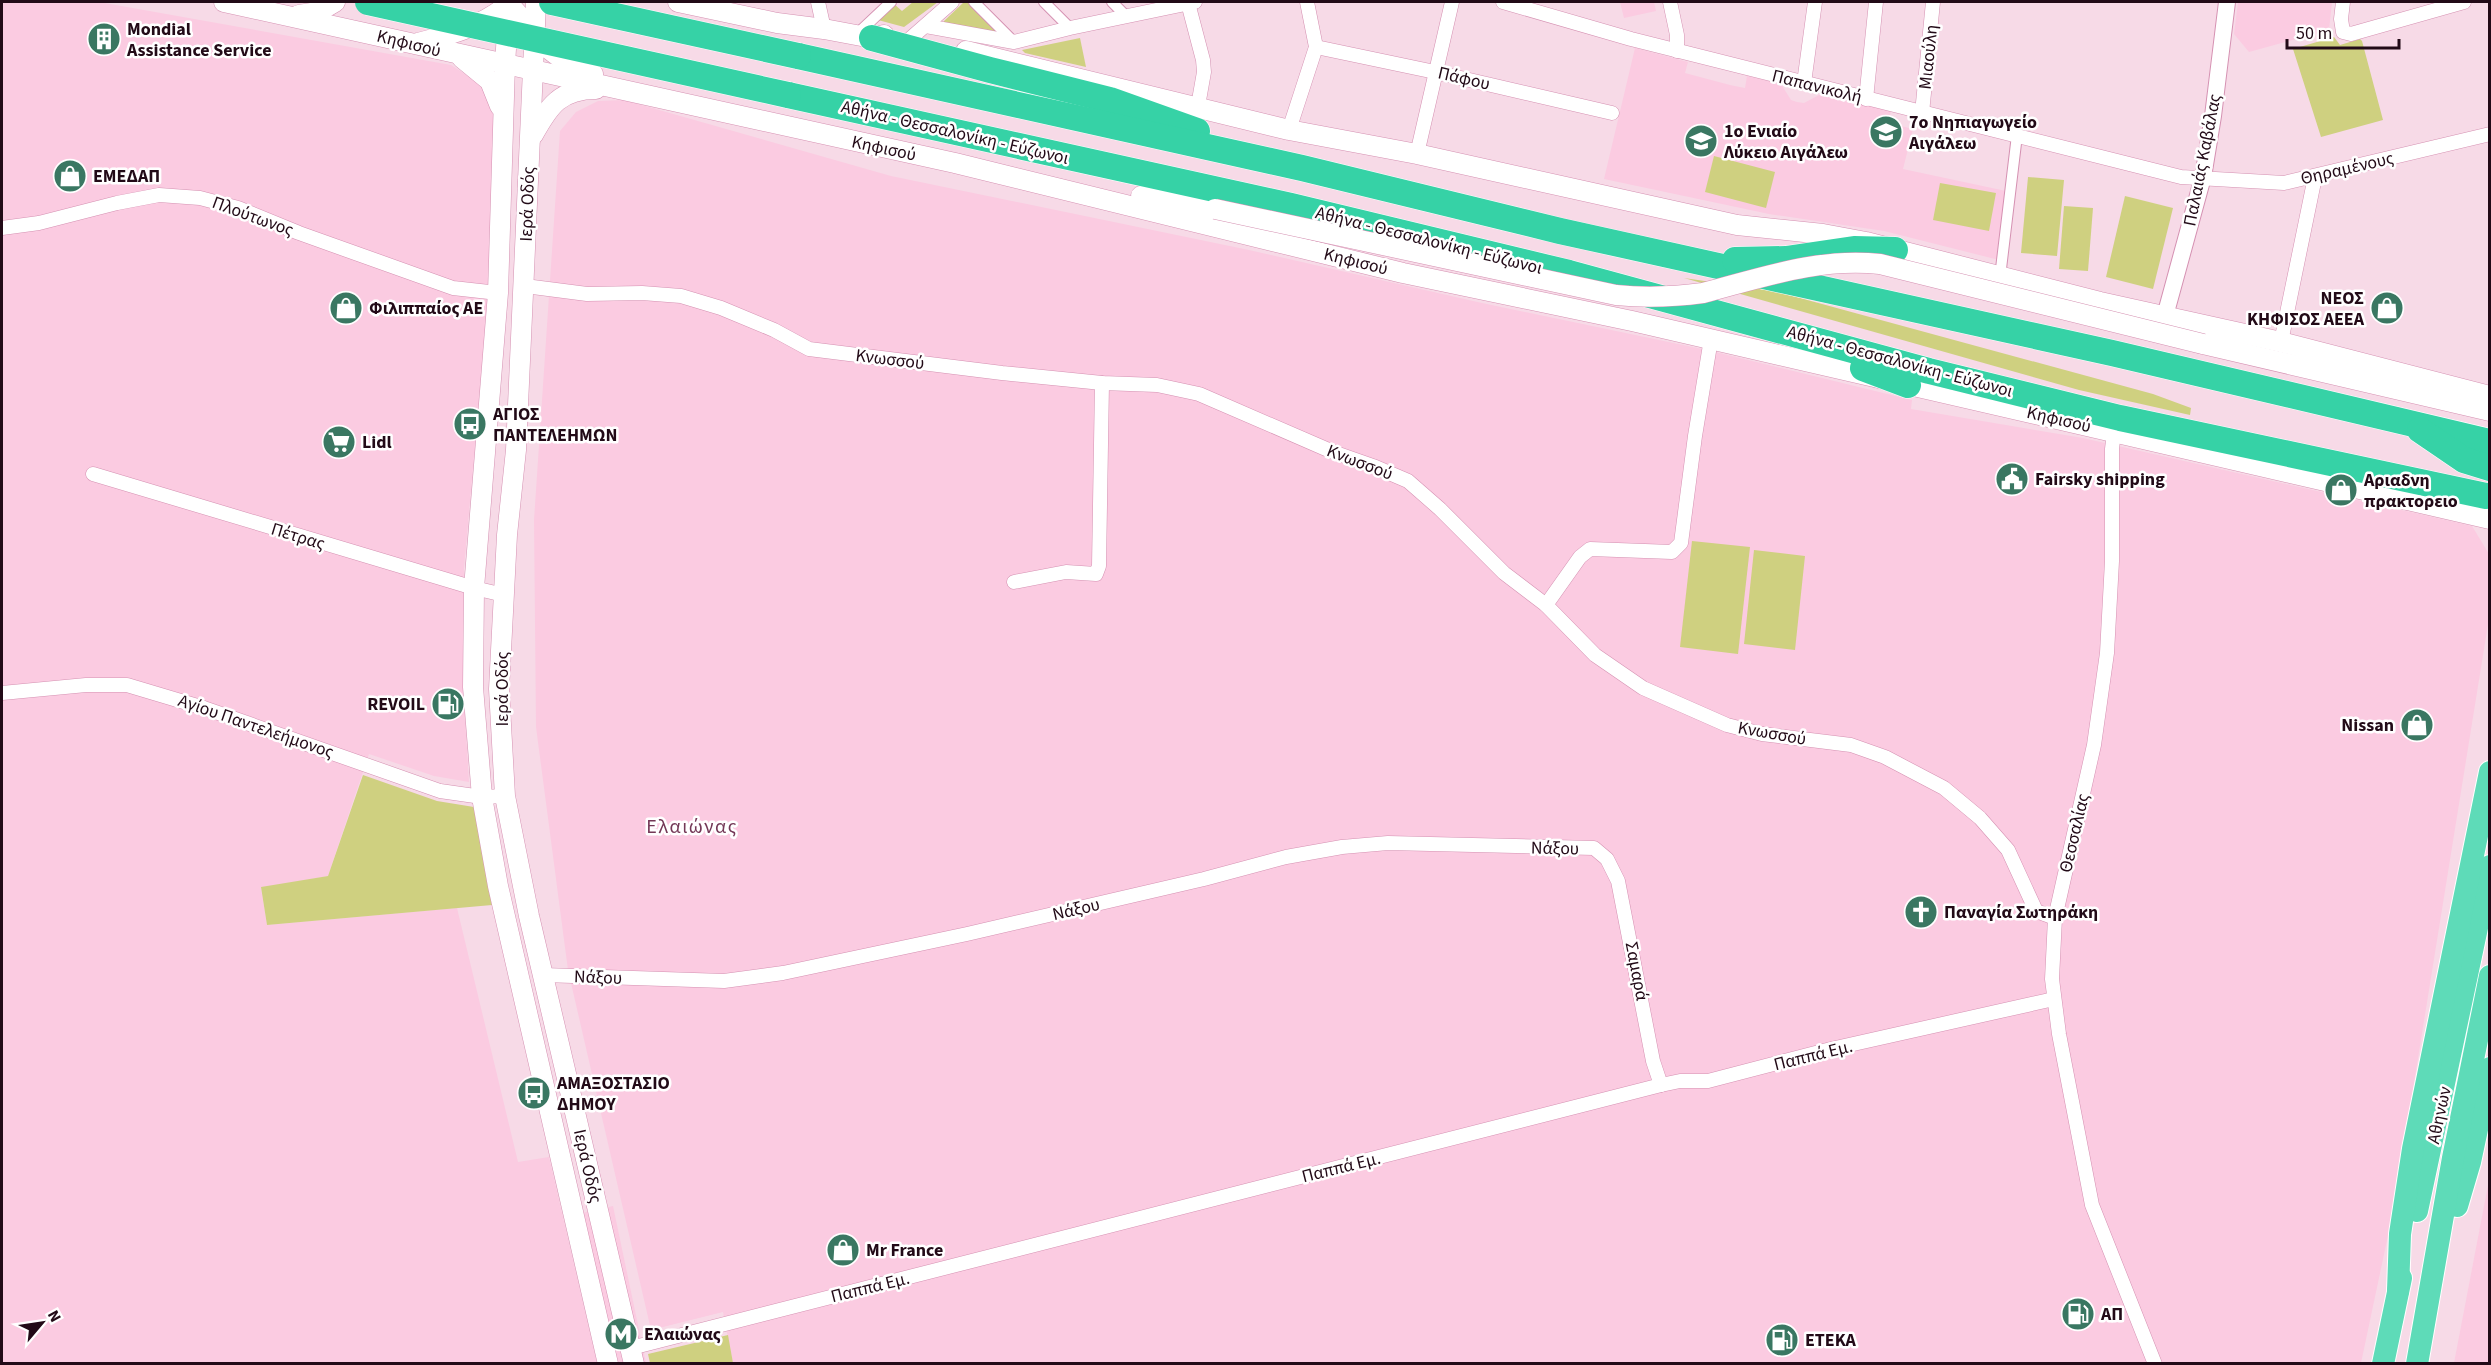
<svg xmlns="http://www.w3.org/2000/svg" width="2491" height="1365" viewBox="0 0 2491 1365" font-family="'Source Sans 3',sans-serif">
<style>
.built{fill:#fbcbe1}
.green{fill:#cfd080}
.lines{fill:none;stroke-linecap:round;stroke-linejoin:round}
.pedestrian-casing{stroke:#d591b2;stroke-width:12}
.minor-casing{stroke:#d591b2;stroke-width:15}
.tertiary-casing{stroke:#d591b2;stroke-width:18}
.secondary-casing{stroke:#d591b2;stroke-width:21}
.trunk-casing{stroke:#fff;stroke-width:24}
.motorway-casing{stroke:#fff;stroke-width:27}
.pedestrian{stroke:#fff;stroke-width:10}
.minor{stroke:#fff;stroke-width:14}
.tertiary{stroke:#fff;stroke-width:16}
.secondary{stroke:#fff;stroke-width:20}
.trunk{stroke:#5edbb8;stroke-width:22}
.motorway{stroke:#36d2a6;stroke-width:26}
.secondary-bridge-casing{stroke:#d591b2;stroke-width:21;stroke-linecap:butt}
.motorway-bridge-casing{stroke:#fff;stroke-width:27;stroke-linecap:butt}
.secondary-bridge{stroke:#fff;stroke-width:20}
.motorway-bridge{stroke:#36d2a6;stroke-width:26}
.labels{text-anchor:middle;stroke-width:5;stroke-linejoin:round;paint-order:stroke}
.poi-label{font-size:18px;font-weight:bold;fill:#220a17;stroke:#fff;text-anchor:start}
.street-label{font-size:18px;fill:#220a17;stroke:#fff}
.neighbourhood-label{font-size:20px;letter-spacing:1.5px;fill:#743857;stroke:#fff}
</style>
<rect width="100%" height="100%" fill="#f7dae7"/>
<g class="built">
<path d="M2,2H99L451,65L487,88L504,124L464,568L463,683L469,782L434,776L369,754L328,876L261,888L267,925L457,908L518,1162L549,1157L597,1363L2,1364Z"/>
<path d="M1620,2H1654L1656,11L1624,18Z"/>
<path d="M2238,2H2332L2329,30L2249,52L2234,34Z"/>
<path d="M1635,48L1688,62L1685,73L1730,85L1745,88L1747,76L1781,84L1791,100L1797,102L1804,103L1821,94L1891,110L1889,123L1913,129L1903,169L2006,191L1999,260L1884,231L1769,214L1604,179Z"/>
<path d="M624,100L891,176L1249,250L1482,303L1707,350L1912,400L1911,409L2083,438L2472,526L2489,554V618L2394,1207L2361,1363L733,1364L723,1312L651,1330L568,970L536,727L534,520L560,131L576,112L598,101Z"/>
<path d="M2489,1180V1363H2454Z"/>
<path d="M613,1206L646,1363H608L577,1214Z"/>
</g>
<g class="green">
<path d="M913,2H938L904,27L878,20L894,4L902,11Z"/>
<path d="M964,2H967L998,32L944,23V21Z"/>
<path d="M2334,37L2340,45L2360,39L2362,41L2383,120L2321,137L2293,49Z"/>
<path d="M1080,38L1086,67L1025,53L1022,50Z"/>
<path d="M1714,156L1775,172L1766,208L1705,192Z"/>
<path d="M2028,177L2064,180L2057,256L2021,253Z"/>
<path d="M1940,183L1996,193L1989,231L1933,220Z"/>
<path d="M2125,196L2173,208L2153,289L2106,277Z"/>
<path d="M2064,206L2093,208L2088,271L2059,269Z"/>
<path d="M1684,278L1773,291L1800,298L2153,394L2191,408L2190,415L2079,390Z"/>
<path d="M1692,541L1750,547L1738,654L1680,647Z"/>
<path d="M1754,550L1805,556L1795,650L1744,644Z"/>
<path d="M363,775L437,801L474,807L492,905L267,925L261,887L328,876Z"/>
<path d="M728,1335L733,1363H650L648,1354Z"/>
</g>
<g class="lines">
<defs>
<g id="pedestrian">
<path d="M974,2L1014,42"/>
<path d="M1044,2L1070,28"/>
<path d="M1112,2L1126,16"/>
<path d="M857,34L891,2"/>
<path d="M2000,277L2017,135"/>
</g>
<g id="minor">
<path d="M818,2L824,29"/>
<path d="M1503,2L1631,39L2181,177L2284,183L2490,134"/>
<path d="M1670,2L1677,35V51"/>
<path d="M2343,2L2341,19L2343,32L2351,34L2464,2"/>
<path d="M1188,3L1203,60L1204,72L1198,106"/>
<path d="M926,26L1014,42L1070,28L1195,2"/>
<path d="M911,38L952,2"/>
<path d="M1316,47L1435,72L1612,113"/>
<path d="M1804,83L1815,2"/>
<path d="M1866,99L1876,2"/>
<path d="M1922,113L1933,2"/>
<path d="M1289,130L1316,47L1307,2"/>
<path d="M1417,154L1452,2"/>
<path d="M2,228L39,223L117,203L159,195L200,198L238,208L299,233L453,288L498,293"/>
<path d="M525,286L587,294L642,293L681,296L721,308L774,330L809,349L1002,373L1102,383L1157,385L1199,394L1333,452L1373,466L1408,481L1440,509L1504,573L1546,605L1595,655L1643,688L1727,725L1762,734L1851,745L1885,757L1944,788L1980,818L2008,850L2036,911L2055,918"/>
<path d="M2281,342L2315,177"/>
<path d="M2114,432L2112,449V561L2107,653L2094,745L2055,918L2052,979L2059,1034L2092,1205L2155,1364"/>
<path d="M93,474L474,588L504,595"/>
<path d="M1014,582L1066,572L1096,574L1099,566L1102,383"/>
<path d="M1546,605L1580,557L1590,549L1672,552L1681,543L1695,436L1711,339"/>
<path d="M2,693L86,685H127L204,708L440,791L482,797L505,796"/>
<path d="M543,975L724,981L783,973L967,934L1204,879L1286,857L1342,847L1388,843L1594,848L1607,859L1618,881L1653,1061L1661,1085"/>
<path d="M631,1348L1661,1085L1680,1081H1708L1831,1049L2054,999"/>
</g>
<path id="tertiary" d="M2165,316L2203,177L2213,116L2227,2"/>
<g id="secondary">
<path d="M224,2L955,163L1403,273L1632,321L2490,519"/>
<path d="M507,2L550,50L570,65L593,74"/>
<path d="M509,2L505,64L498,293L474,588L473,687L482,797L498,886L608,1364"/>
<path d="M536,2L516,450L507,535L499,689L505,796L529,916L634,1364"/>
<path d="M678,2L777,23L824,29L872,38L884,35"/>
<path d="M299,15L318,12L335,2"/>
<path d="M418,43C452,34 484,26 511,2"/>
<path d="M966,51L1289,130L1417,154L1737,225L1823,234L1866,242L2100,302L2281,342L2490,396"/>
<path d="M462,58L490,81L500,106"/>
<path d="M533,135C549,106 560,89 596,89"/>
<path d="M1141,196L1215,209"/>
<path d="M2203,344L2490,411"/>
</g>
<g id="trunk">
<path d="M2457,1206L2470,1162L2490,1068"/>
<path d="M2417,1211L2490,866"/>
<path d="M2398,1291L2400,1234L2413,1149L2490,772"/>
<path d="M2383,1364L2401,1278"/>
<path d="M2417,1364L2453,1158L2490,976"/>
</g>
<g id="motorway">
<path d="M872,38L990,70L1110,100L1197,131"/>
<path d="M798,56L1302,168L1560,231L2112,353L2490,442"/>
<path d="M788,95L1291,206L1569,273L1929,371L2120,418L2486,496"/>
<path d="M1735,260L1786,259L1854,249L1895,250"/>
<path d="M1863,368L1908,385"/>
<path d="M2420,430L2464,460L2490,468"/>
</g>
</defs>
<use href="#pedestrian" class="pedestrian-casing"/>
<use href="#minor" class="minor-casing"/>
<use href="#tertiary" class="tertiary-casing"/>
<use href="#secondary" class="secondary-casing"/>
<use href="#trunk" class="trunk-casing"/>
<use href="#motorway" class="motorway-casing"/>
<use href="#pedestrian" class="pedestrian"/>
<use href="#minor" class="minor"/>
<use href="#tertiary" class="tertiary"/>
<use href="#secondary" class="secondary"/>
<use href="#trunk" class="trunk"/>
<use href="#motorway" class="motorway"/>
<defs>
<path id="secondary-bridge" d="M1215,209L1616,295C1646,298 1673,297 1703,293C1761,278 1819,257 1880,264L2203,344"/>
<g id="motorway-bridge">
<path d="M368,2L788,95"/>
<path d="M552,2L798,56"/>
</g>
</defs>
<use href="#secondary-bridge" class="secondary-bridge-casing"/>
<use href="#motorway-bridge" class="motorway-bridge-casing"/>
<use href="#secondary-bridge" class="secondary-bridge"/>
<use href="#motorway-bridge" class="motorway-bridge"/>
</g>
<defs>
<symbol id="building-disc" viewBox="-11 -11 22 22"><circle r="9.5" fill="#3a7762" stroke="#fff"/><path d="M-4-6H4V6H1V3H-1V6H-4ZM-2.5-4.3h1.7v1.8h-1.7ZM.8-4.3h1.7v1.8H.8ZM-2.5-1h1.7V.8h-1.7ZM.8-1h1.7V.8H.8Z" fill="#fff"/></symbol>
<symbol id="school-disc" viewBox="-11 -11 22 22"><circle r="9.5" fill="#3a7762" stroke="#fff"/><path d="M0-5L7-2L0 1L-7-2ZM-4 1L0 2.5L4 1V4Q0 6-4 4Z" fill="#fff"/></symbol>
<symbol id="shop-disc" viewBox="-11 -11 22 22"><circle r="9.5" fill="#3a7762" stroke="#fff"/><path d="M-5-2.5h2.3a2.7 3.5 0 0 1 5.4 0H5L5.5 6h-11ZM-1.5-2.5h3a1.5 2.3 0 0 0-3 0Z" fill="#fff"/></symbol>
<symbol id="bus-disc" viewBox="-11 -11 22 22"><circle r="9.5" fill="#3a7762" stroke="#fff"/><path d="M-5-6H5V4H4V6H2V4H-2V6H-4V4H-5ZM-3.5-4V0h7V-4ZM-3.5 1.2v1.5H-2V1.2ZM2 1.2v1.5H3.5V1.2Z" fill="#fff"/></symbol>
<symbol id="supermarket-disc" viewBox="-11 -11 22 22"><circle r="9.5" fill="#3a7762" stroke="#fff"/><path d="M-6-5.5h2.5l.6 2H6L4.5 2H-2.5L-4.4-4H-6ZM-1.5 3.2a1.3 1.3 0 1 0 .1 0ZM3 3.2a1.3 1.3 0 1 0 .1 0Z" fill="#fff"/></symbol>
<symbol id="civic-disc" viewBox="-11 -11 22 22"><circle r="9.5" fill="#3a7762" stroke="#fff"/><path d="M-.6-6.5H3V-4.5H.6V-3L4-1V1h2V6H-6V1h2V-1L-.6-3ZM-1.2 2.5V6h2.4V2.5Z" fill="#fff"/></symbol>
<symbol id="fuel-disc" viewBox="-11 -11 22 22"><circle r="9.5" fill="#3a7762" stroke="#fff"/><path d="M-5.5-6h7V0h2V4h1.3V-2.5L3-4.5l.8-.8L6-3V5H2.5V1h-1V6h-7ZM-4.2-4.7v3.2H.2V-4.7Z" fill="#fff"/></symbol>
<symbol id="church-disc" viewBox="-11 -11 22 22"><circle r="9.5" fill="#3a7762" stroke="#fff"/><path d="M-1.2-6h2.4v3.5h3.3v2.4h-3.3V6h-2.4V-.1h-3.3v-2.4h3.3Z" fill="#fff"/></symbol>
<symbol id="metro-disc" viewBox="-11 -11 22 22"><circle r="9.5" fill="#3a7762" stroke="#fff"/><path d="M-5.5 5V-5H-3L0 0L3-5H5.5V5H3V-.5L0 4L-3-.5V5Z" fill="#fff"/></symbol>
</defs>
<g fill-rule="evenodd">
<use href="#building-disc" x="85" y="20" width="38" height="38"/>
<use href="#school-disc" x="1867" y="113" width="38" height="38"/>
<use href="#school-disc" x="1682" y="122" width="38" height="38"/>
<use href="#shop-disc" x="51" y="157" width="38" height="38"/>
<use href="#shop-disc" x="327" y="289" width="38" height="38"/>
<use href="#shop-disc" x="2368" y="289" width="38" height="38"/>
<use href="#bus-disc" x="451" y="405" width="38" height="38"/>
<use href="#supermarket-disc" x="320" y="423" width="38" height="38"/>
<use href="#civic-disc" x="1993" y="460" width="38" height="38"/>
<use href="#shop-disc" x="2322" y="471" width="38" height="38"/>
<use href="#fuel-disc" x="429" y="685" width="38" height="38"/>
<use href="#shop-disc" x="2398" y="706" width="38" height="38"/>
<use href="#church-disc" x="1902" y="893" width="38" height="38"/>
<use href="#bus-disc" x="515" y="1074" width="38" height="38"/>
<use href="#shop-disc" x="824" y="1231" width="38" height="38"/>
<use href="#fuel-disc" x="2059" y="1295" width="38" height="38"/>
<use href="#metro-disc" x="602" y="1315" width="38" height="38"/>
<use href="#fuel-disc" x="1763" y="1321" width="38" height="38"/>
</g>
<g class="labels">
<g class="poi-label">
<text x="127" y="35">Mondial<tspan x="127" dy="21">Assistance Service</tspan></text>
<text x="1909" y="128">7ο Νηπιαγωγείο<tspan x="1909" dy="21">Αιγάλεω</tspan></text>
<text x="1724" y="137">1ο Ενιαίο<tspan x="1724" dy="21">Λύκειο Αιγάλεω</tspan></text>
<text x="93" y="182">ΕΜΕΔΑΠ</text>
<text x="2364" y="304" text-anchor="end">ΝΕΟΣ<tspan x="2364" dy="21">ΚΗΦΙΣΟΣ ΑΕΕΑ</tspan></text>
<text x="369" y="314">Φιλιππαίος ΑΕ</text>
<text x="493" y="420">ΑΓΙΟΣ<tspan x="493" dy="21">ΠΑΝΤΕΛΕΗΜΩΝ</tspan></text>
<text x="362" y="448">Lidl</text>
<text x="2035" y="485">Fairsky shipping</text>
<text x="2364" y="486">Αριαδνη<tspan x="2364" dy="21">πρακτορειο</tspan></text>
<text x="425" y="710" text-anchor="end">REVOIL</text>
<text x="2394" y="731" text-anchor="end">Nissan</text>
<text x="1944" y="918">Παναγία Σωτηράκη</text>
<text x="557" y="1089">ΑΜΑΞΟΣΤΑΣΙΟ<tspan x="557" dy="21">ΔΗΜΟΥ</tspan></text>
<text x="866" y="1256">Mr France</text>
<text x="2101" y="1320">ΑΠ</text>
<text x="644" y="1340">Ελαιώνας</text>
<text x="1805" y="1346">ΕΤΕΚΑ</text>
</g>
<g class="street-label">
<text transform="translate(409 43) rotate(14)" y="6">Κηφισού</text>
<text transform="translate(1928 57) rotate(-84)" y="6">Μιαούλη</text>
<text transform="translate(1464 78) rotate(13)" y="6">Πάφου</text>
<text transform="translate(1817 86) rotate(14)" y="6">Παπανικολή</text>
<text transform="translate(955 132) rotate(13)" y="6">Αθήνα - Θεσσαλονίκη - Εύζωνοι</text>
<text transform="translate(884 148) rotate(12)" y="6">Κηφισού</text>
<text transform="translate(2202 160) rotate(-79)" y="6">Παλαιάς Καβάλας</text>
<text transform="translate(2347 168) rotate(-13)" y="6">Θηραμένους</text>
<text transform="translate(527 204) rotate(-88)" y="6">Ιερά Οδός</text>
<text transform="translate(253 216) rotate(20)" y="6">Πλούτωνος</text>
<text transform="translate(1429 240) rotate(14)" y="6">Αθήνα - Θεσσαλονίκη - Εύζωνοι</text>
<text transform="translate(1356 261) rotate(14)" y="6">Κηφισού</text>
<text transform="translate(890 359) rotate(7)" y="6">Κνωσσού</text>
<text transform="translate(1900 361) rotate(15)" y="6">Αθήνα - Θεσσαλονίκη - Εύζωνοι</text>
<text transform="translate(2059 419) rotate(13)" y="6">Κηφισού</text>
<text transform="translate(1360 462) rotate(21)" y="6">Κνωσσού</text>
<text transform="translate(298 536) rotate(17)" y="6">Πέτρας</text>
<text transform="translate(502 689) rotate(-90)" y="6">Ιερά Οδός</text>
<text transform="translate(256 726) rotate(19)" y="6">Αγίου Παντελεήμονος</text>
<text transform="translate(1772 733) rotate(10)" y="6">Κνωσσού</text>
<text transform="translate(2074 833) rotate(-77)" y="6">Θεσσαλίας</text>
<text transform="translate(1555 848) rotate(1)" y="6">Νάξου</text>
<text transform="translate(1076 909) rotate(-13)" y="6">Νάξου</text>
<text transform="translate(1637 971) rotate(79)" y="6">Σαμαρά</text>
<text transform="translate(598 977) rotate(2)" y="6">Νάξου</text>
<text transform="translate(1813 1055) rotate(-14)" y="6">Παππά Εμ.</text>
<text transform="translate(2439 1115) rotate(-78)" y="6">Αθηνών</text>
<text transform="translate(588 1166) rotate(77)" y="6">Ιερά Οδός</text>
<text transform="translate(1341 1167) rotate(-14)" y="6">Παππά Εμ.</text>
<text transform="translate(870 1287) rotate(-14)" y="6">Παππά Εμ.</text>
</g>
<g class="neighbourhood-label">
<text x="692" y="833">Ελαιώνας</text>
</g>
</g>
<rect width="2491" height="1365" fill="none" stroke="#220a17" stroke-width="6"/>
<g transform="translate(42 1323) rotate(61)" stroke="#ffffff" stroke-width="4.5" paint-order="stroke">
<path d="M0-4.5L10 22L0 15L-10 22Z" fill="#220a17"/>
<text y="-9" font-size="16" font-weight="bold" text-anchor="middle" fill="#220a17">N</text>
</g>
<path d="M2287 39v9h112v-9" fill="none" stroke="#220a17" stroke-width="3"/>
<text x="2296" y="39" font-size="18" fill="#220a17" stroke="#ffffff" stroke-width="4.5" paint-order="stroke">50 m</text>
</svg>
